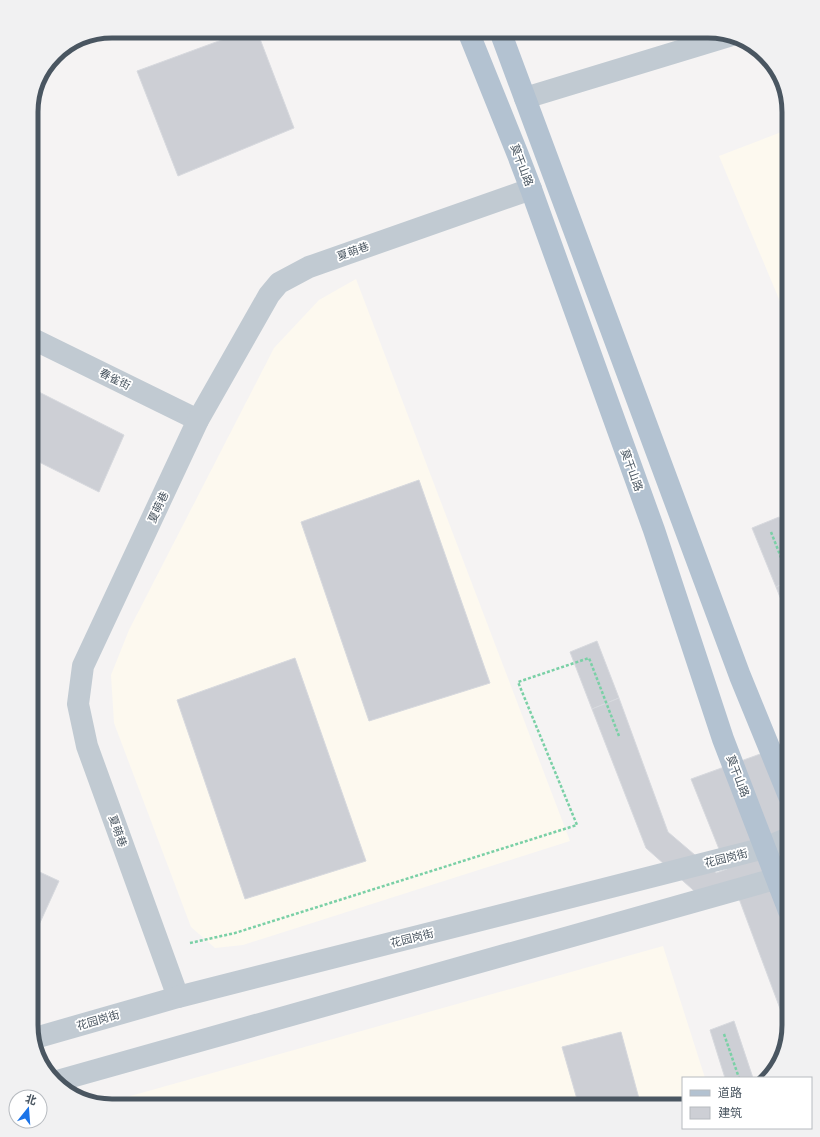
<svg xmlns="http://www.w3.org/2000/svg" width="820" height="1137" viewBox="0 0 820 1137" font-family="'Fira Sans Condensed','Noto Sans SC',sans-serif">
<style>
.commercial{fill:#fdf9ef}
.building{fill:#cdcfd5;stroke:#d7d9de}
.lines{fill:none;stroke-linecap:round;stroke-linejoin:round}
.path{stroke:#7ad0a6;stroke-width:2.5;stroke-dasharray:3 2;stroke-linecap:butt}
.minor{stroke:#c1cad2;stroke-width:22}
.major{stroke:#b3c2d1;stroke-width:22}
.labels{text-anchor:middle;stroke-width:3.5;stroke-linejoin:round;paint-order:stroke}
.street-label{font-size:11px;fill:#4a5661;stroke:#fff}
.rim{fill:none;stroke:#4a5661;stroke-width:5}
</style>
<rect width="100%" height="100%" fill="#f5f3f3"/>
<g class="commercial">
<path d="M789,129V323L719,156Z"/>
<path d="M356,279L570,841L243,945L215,948L191,927L114,723L111,675L129,630L274,348L319,300Z"/>
<path d="M663,946L705,1078H683V1106H107L102,1104Z"/>
</g>
<g class="building">
<path d="M246,31H257L294,128L178,176L137,71Z"/>
<path d="M31,388L124,435L99,492L31,458Z"/>
<path d="M419,480L490,683L369,721L301,522Z"/>
<path d="M779,517L789,542V581L776,587L752,528Z"/>
<path d="M789,581V620L776,587Z"/>
<path d="M597,641L619,698L592,709L570,652Z"/>
<path d="M295,658L366,861L245,899L177,700Z"/>
<path d="M31,661L39,664L31,681Z"/>
<path d="M619,698L668,832L716,873L727,869L691,779L763,753L789,825V1025L788,1030L738,896L710,905L646,848L592,709Z"/>
<path d="M31,868L59,881L33,938L31,937Z"/>
<path d="M734,1021L753,1078H725L710,1030Z"/>
<path d="M621,1032L641,1106H579L562,1047Z"/>
</g>
<g class="lines">
<g class="path">
<path d="M771,532L789,578"/>
<path d="M190,943L235,933L577,825L518,682L589,658L619,736"/>
<path d="M724,1034L739,1078"/>
</g>
<g class="minor">
<path d="M525,98L729,36"/>
<path d="M31,338L198,420"/>
<path d="M178,997L87,746L78,704L83,666L198,420L269,295L279,283L309,267L531,189"/>
<path d="M35,1038L178,997L765,848L789,838"/>
<path d="M57,1081L789,875"/>
</g>
<g class="major">
<path d="M468,31L518,155L531,189L654,530L723,739L789,911"/>
<path d="M500,31L740,676L789,796"/>
</g>
</g>
<g class="labels">
<g class="street-label">
<text transform="translate(522 165) rotate(69)" y="4">莫干山路</text>
<text transform="translate(353 251) rotate(-20)" y="4">夏萌巷</text>
<text transform="translate(115 379) rotate(26)" y="4">春雀街</text>
<text transform="translate(632 470) rotate(70)" y="4">莫干山路</text>
<text transform="translate(158 507) rotate(-65)" y="4">夏萌巷</text>
<text transform="translate(738 776) rotate(69)" y="4">莫干山路</text>
<text transform="translate(118 831) rotate(70)" y="4">夏萌巷</text>
<text transform="translate(726 858) rotate(-14)" y="4">花园岗街</text>
<text transform="translate(412 938) rotate(-14)" y="4">花园岗街</text>
<text transform="translate(98 1020) rotate(-16)" y="4">花园岗街</text>
</g>
</g>
<path d="M0 0H820V1137H0ZM112 38H708A74 74 0 0 1 782 112V1025A74 74 0 0 1 708 1099H112A74 74 0 0 1 38 1025V112A74 74 0 0 1 112 38Z" fill="#f1f1f2" fill-rule="evenodd"/>
<path class="rim" d="M112 38H708A74 74 0 0 1 782 112V1025A74 74 0 0 1 708 1099H112A74 74 0 0 1 38 1025V112A74 74 0 0 1 112 38Z"/>
<rect x="682" y="1077" width="130" height="52" fill="#ffffff" stroke="#b7bbc0"/>
<rect x="690" y="1090" width="20" height="6" fill="#b3c2d1" stroke="#b7bbc0"/>
<text x="718" y="1097" font-size="12" fill="#4a5661">道路</text>
<rect x="690" y="1107" width="20" height="12" fill="#cdcfd5" stroke="#b7bbc0"/>
<text x="718" y="1117" font-size="12" fill="#4a5661">建筑</text>
<g transform="translate(28 1109) rotate(17)"><circle r="19" fill="#ffffff" stroke="#b7bbc0"/>
<path d="M0-3L7 15L0 10L-7 15Z" fill="#1a73e8"/>
<text y="-6" font-size="11" font-weight="bold" text-anchor="middle" fill="#4a5661">北</text>
</g>
</svg>
